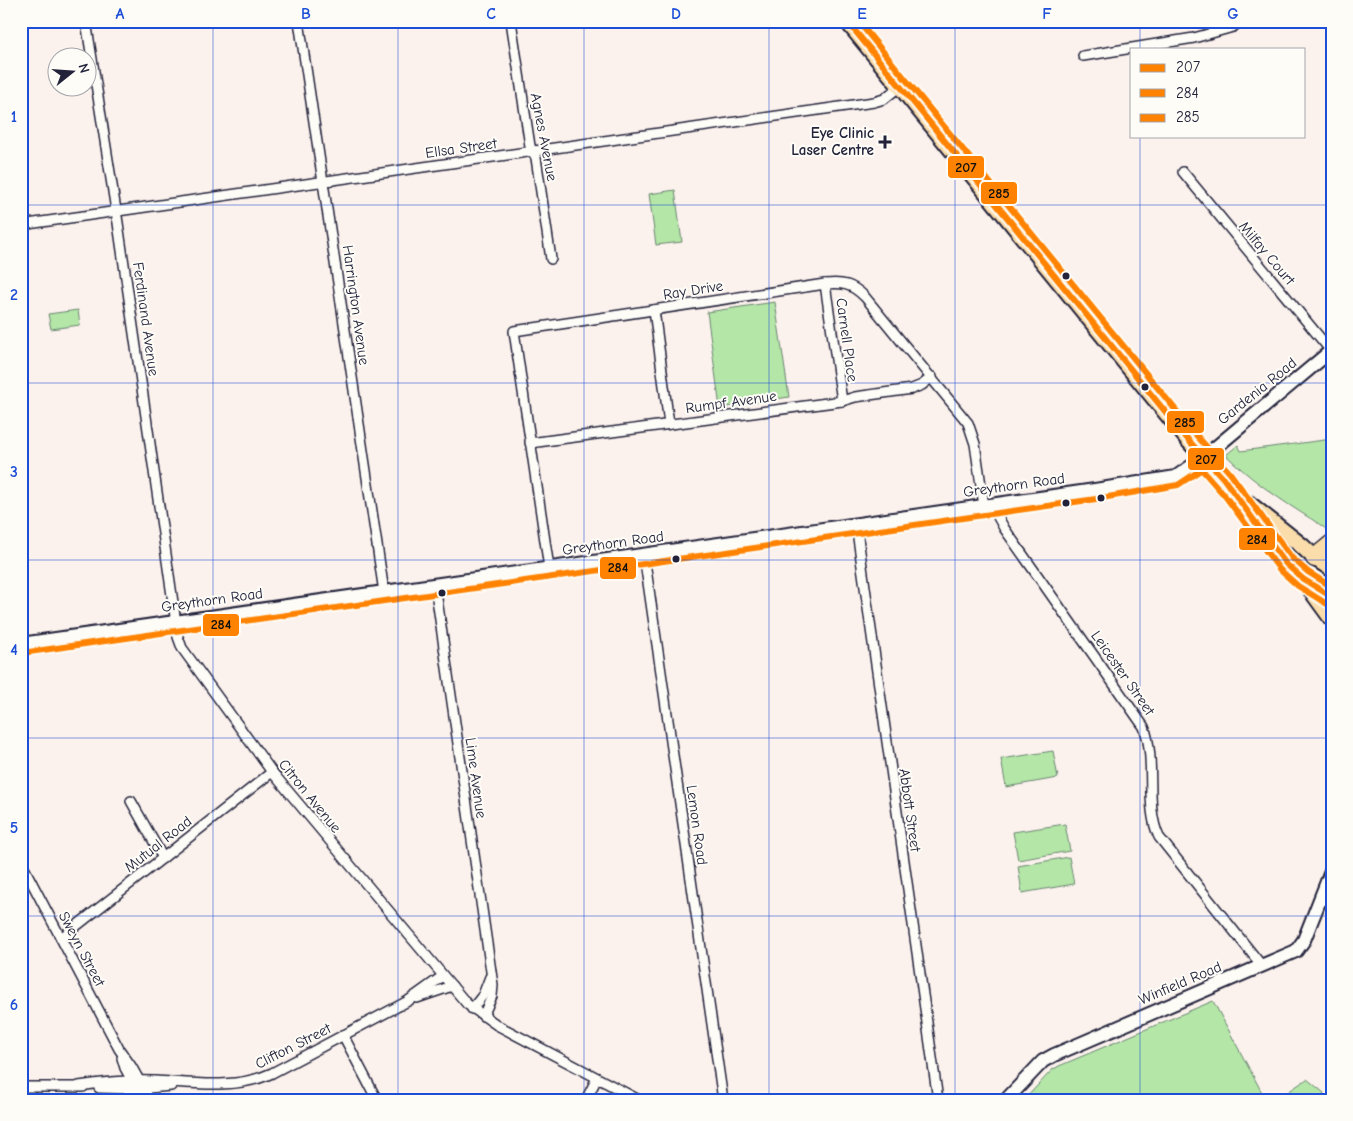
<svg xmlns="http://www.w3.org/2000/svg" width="1353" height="1121" viewBox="0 0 1353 1121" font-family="'Comic Neue',sans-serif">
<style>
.green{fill:#b3e6a7;stroke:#6a8471}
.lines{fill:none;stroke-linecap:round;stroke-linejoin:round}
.street-casing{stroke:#22223b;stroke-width:12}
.secondary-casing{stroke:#22223b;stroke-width:16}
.primary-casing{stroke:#22223b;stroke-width:19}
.highway-casing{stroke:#22223b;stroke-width:21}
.street{stroke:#fdfcf7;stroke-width:9}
.secondary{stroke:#fdfcf7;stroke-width:12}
.primary{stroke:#faddab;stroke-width:15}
.highway{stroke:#faddab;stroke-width:18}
.bus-1-casing{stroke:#fdfcf7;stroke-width:10}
.bus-2-casing{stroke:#fdfcf7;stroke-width:10}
.bus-3-casing{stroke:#fdfcf7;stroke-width:10}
.bus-1{stroke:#ff8200;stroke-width:6}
.bus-2{stroke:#ff8200;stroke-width:6}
.bus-3{stroke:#ff8200;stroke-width:6}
.grid{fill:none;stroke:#1d4ed8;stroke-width:1;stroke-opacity:0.55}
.poi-dot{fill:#22223b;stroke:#fdfcf7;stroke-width:2}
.labels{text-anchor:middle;stroke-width:4;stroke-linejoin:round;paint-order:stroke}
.poi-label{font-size:15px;font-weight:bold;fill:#22223b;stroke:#fdfcf7;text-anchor:end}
.street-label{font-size:15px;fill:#22223b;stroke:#fdfcf7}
.line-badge{stroke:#fdfcf7;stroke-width:2}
.pale-badge-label{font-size:14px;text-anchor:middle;font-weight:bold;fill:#111}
.neatline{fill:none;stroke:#1d4ed8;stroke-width:2}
.grid-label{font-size:16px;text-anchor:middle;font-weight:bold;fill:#1d4ed8}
</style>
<rect width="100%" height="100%" fill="#fcf2ed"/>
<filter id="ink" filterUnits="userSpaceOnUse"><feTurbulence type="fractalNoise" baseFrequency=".02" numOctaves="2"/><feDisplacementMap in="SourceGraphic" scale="10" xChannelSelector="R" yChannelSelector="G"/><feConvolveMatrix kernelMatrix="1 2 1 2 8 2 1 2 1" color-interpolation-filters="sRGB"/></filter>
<g filter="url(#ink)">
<g class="green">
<path d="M675,190L682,242L656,245L649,194Z"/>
<path d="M775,302L789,397L720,408L707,312Z"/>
<path d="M78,310L80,325L51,329L48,314Z"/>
<path d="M1332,439V534C1321,524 1309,518 1297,510C1272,494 1247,476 1226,455L1238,445L1241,451Z"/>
<path d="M1053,751L1058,778L1006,787L1001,759Z"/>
<path d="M1065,824L1070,851L1018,860L1013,832Z"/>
<path d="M1069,857L1074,884L1022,893L1018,866Z"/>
<path d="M1213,1001L1266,1100H1024L1052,1070L1059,1066Z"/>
<path d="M1307,1079L1324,1093L1321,1100H1276Z"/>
</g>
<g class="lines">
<defs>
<g id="street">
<path d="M86,21L118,223L178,637L182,648L272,772L467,1004L497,1025L639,1100"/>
<path d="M299,21L384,592"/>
<path d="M511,21L530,146L536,158L551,259"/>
<path d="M1083,56L1194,38L1233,27L1241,21"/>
<path d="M1183,172L1331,351"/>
<path d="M21,225L874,102L884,99L900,86"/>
<path d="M825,284L842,401"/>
<path d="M654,310L669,424"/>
<path d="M530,443L842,401L855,397L912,389L922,385L932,377"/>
<path d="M994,504L998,517L1004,528L1144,727C1157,761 1144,806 1159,837L1262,966"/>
<path d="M856,524L938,1100"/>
<path d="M644,555L723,1100"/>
<path d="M549,568L514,331L825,284C843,282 852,284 865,297L968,423L975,444L984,506"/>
<path d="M435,585L493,985L492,996L483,1016"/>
<path d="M131,801L163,858"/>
<path d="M21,862L119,1049L131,1066L150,1100"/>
<path d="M61,938L272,772"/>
<path d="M417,998L452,986"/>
<path d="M472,1009L483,995L490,977"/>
<path d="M343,1035L377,1100"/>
<path d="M122,1058L125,1068L143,1100"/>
<path d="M79,1086C104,1082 130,1080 155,1081C193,1083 237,1090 272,1073L408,1001L443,976"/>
<path d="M21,1087H83"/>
<path d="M99,1088L137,1089L171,1086"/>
<path d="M586,1100L597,1078"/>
</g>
<g id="secondary">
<path d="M21,644L1095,490L1176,477L1203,458L1332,350"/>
<path d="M1006,1100L1043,1061L1054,1055L1296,951L1304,940L1332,869"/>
</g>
<g id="primary">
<path d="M847,21L1190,442L1223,478L1286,564L1303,579L1332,597"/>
<path d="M1248,503L1302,546L1315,558L1332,569"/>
<path d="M1308,586L1332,619"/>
</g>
<path id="highway" d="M1315,558L1332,544"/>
</defs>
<use href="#street" class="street-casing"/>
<use href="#secondary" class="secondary-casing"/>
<use href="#primary" class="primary-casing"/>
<use href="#highway" class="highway-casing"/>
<use href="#street" class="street"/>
<use href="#secondary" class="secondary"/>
<use href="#primary" class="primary"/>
<use href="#highway" class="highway"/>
<defs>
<path id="bus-1" d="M847,21L1190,442L1223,478L1286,564L1303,579L1332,597"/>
<g id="bus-2">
<path d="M1197,464L1225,496L1280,570L1298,586L1327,604"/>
<path d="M22,653L1096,499L1178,485L1208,465"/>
</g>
<path id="bus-3" d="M858,21L1197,436L1230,473L1292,558L1308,572L1332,587"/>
</defs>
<use href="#bus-1" class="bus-1-casing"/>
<use href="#bus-2" class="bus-2-casing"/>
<use href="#bus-3" class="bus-3-casing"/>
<use href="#bus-1" class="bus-1"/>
<use href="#bus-2" class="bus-2"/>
<use href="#bus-3" class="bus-3"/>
</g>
</g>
<path class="grid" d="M213,21V1100M398,21V1100M584,21V1100M769,21V1100M955,21V1100M1140,21V49M1140,136V1100M21,205H1332M21,383H1332M21,560H1332M21,738H1332M21,916H1332"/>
<g class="poi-dot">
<path d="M882.5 134.5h5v5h5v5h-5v5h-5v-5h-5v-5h5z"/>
<circle cx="1066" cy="276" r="4.5"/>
<circle cx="1145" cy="387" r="4.5"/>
<circle cx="1101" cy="498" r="4.5"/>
<circle cx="1066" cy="503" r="4.5"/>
<circle cx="676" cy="559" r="4.5"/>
<circle cx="442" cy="593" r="4.5"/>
</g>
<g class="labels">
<g class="poi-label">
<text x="874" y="138">Eye Clinic<tspan x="874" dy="17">Laser Centre</tspan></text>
</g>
<g class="street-label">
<text transform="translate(544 137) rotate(79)" y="5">Agnes Avenue</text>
<text transform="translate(461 148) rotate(-8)" y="5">Ellsa Street</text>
<text transform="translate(1267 253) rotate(50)" y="5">Milfay Court</text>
<text transform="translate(693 290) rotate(-9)" y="5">Ray Drive</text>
<text transform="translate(356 305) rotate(82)" y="5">Harrington Avenue</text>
<text transform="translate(146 319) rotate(82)" y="5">Ferdinand Avenue</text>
<text transform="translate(847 340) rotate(82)" y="5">Carnell Place</text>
<text transform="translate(1257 391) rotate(-39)" y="5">Gardenia Road</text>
<text transform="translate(731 402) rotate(-8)" y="5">Rumpf Avenue</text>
<text transform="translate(1014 485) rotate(-8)" y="5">Greythorn Road</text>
<text transform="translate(613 543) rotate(-8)" y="5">Greythorn Road</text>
<text transform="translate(212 600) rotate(-8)" y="5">Greythorn Road</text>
<text transform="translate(1123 673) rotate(55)" y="5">Leicester Street</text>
<text transform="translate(476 778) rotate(82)" y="5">Lime Avenue</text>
<text transform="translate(310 796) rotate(51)" y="5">Citron Avenue</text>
<text transform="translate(910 810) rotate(82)" y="5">Abbott Street</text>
<text transform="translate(697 825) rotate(82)" y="5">Lemon Road</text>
<text transform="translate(158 844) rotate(-38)" y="5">Mutual Road</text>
<text transform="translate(82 949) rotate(62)" y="5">Sweyn Street</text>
<text transform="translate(1180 983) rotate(-23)" y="5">Winfield Road</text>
<text transform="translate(293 1046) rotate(-27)" y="5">Clifton Street</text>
</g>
</g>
<g class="line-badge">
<rect x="947" y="155" width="38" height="24" rx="5" fill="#ff8200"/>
<rect x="980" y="181" width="38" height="24" rx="5" fill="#ff8200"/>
<rect x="1166" y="410" width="39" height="24" rx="5" fill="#ff8200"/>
<rect x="1187" y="447" width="38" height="24" rx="5" fill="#ff8200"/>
<rect x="1238" y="527" width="38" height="24" rx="5" fill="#ff8200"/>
<rect x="599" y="556" width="38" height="24" rx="5" fill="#ff8200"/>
<rect x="202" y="613" width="38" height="24" rx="5" fill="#ff8200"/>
</g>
<g class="pale-badge-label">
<text x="966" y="172">207</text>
<text x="999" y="198">285</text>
<text x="1185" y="427">285</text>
<text x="1206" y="464">207</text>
<text x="1257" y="544">284</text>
<text x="618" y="572">284</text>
<text x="221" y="629">284</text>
</g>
<rect width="1353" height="1121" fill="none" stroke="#fdfcf7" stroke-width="55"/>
<rect x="1130" y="48" width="175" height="90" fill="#fdfcf7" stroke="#a5a5ac"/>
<rect x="1140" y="64" width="25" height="8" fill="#ff8200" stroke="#a5a5ac"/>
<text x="1176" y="72" font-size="15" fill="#22223b">207</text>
<rect x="1140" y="89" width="25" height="8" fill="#ff8200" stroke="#a5a5ac"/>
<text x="1176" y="98" font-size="15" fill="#22223b">284</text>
<rect x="1140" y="114" width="25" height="8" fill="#ff8200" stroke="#a5a5ac"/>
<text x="1176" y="122" font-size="15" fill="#22223b">285</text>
<g transform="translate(72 72) rotate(73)"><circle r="24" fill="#fdfcf7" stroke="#a5a5ac"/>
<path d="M0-4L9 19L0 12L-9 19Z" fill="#22223b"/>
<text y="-8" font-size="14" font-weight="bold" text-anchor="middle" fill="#22223b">N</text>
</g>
<rect x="28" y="28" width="1298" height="1066" class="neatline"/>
<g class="grid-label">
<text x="120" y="19">A</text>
<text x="306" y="19">B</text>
<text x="491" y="19">C</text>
<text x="676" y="19">D</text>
<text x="862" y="19">E</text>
<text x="1047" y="19">F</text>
<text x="1233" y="19">G</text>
<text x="14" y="122">1</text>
<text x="14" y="300">2</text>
<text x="14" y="477">3</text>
<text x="14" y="655">4</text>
<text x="14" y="833">5</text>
<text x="14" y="1010">6</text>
</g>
</svg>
